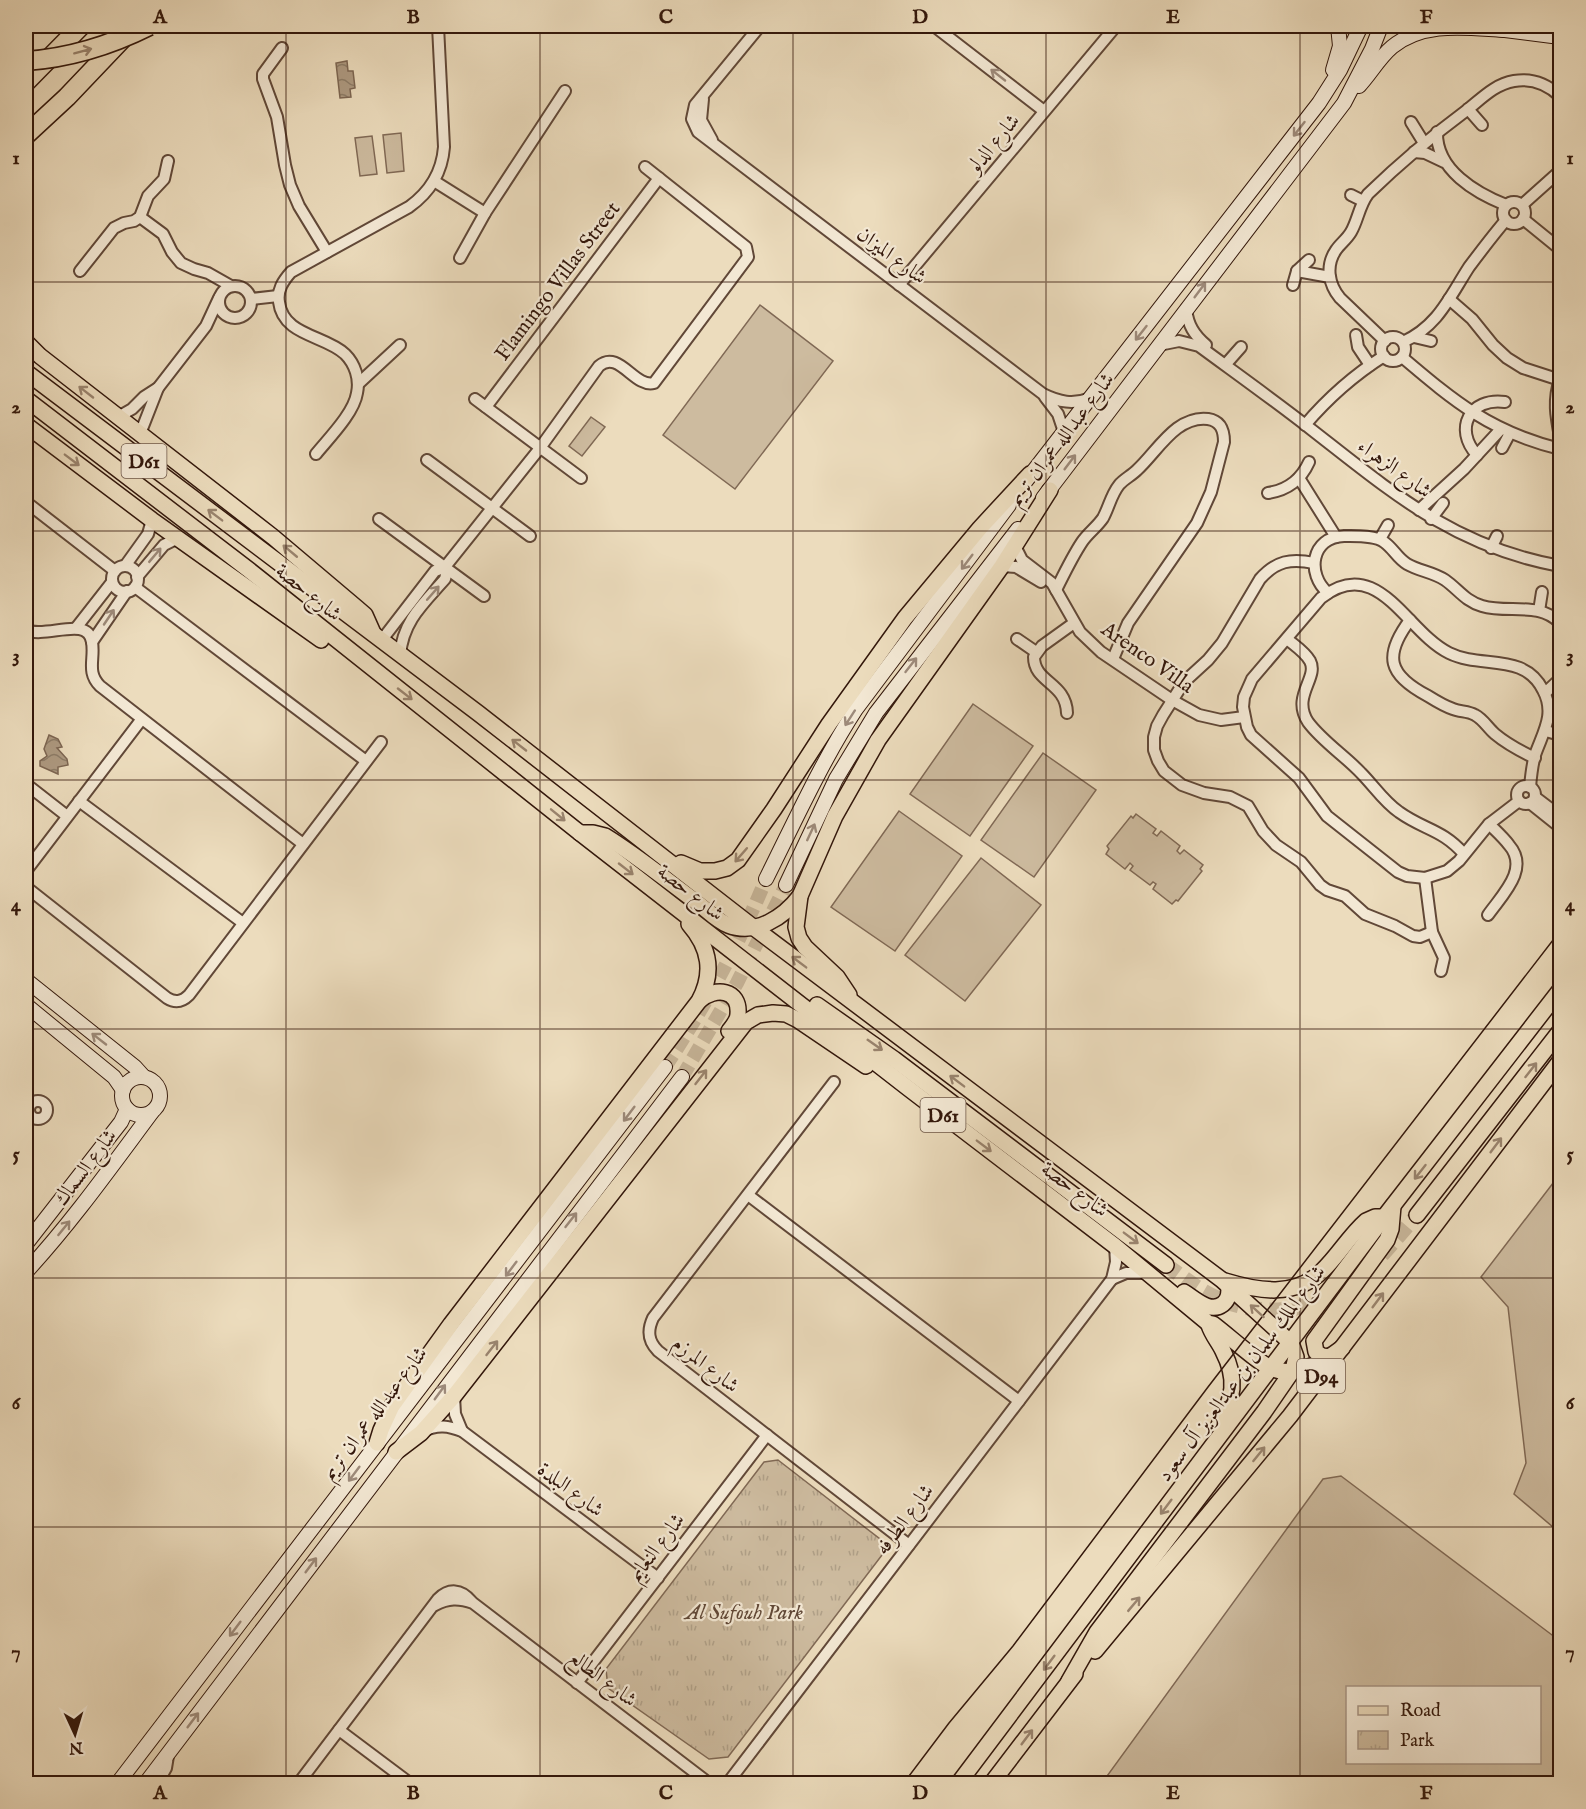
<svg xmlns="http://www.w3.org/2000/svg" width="1586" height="1809" viewBox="0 0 1586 1809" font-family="'IM FELL English',Amiri,serif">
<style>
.green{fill:#cdbb9f;stroke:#806955;stroke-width:1.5;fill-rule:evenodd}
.park{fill:url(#park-tufts);stroke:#806955;stroke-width:1.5}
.water{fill:url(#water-waves);stroke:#7c6551;stroke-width:1.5}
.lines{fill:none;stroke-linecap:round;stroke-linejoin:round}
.secondary-tunnel{stroke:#c7b599;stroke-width:14;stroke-dasharray:14 7;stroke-linecap:butt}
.primary-tunnel{stroke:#c7b599;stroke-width:15;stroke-dasharray:15 8;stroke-linecap:butt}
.street-casing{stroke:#614838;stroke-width:14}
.secondary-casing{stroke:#33170b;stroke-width:16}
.primary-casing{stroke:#33170b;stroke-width:18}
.highway-casing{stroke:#33170b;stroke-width:21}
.street{stroke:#f3e8d4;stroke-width:10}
.secondary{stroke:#f3e8d4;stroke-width:14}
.primary{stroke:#ecdcbd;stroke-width:15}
.highway{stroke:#ecdcbd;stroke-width:18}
.tram{stroke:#33170b;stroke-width:1.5}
.highway-bridge-casing{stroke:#33170b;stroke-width:21;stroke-linecap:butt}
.highway-bridge{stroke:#ecdcbd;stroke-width:18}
.oneway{stroke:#99836d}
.oneway2{stroke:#9d8a7a}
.grid{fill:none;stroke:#33170b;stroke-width:1.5;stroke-opacity:0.55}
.labels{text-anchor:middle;stroke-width:4.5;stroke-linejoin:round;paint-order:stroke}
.shield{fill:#f3e8d4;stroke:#6d5647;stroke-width:1.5}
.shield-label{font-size:20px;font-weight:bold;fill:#33170b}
.street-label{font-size:21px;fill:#33170b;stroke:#f3e8d4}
.park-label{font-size:21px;font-style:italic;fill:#614837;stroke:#f3e8d4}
.neatline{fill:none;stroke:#33170b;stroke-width:2}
.grid-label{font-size:20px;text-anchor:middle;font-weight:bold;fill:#33170b}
</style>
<defs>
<pattern id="park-tufts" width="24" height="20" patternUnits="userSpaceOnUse" patternTransform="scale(1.5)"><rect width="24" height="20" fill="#cdbb9f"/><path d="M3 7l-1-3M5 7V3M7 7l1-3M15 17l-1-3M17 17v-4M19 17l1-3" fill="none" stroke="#b0a088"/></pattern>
<pattern id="water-waves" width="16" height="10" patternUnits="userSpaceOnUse" patternTransform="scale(1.5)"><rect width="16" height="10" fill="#ad9980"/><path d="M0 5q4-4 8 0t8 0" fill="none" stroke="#8d7c67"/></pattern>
</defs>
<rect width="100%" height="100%" fill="#ecdcbd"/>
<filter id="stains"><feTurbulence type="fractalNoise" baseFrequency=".00333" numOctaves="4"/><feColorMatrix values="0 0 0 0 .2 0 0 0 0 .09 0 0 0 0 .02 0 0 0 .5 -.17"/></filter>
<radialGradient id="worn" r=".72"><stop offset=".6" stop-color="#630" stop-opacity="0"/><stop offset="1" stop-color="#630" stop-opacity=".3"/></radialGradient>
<g class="green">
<path d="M401,133L404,171L387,173L383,135Z"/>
<path d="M372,136L377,174L360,176L355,138Z"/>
<path d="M760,305L833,361L735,489L663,435Z"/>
<path d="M591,417L605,427L582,456L569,446Z"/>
<path d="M973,704L1033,746L970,836L910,794Z"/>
<path d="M1043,753L1096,790L1034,877L981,840Z"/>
<path d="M899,811L962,856L895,951L831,907Z"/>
<path d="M1136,814L1156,829L1153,833L1157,836L1161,831L1180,846L1177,851L1180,854L1184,850L1203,865L1200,869L1202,871L1178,901L1176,900L1172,904L1153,889L1156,884L1153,882L1150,885L1130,870L1133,866L1130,863L1125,869L1106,854L1109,849L1107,846L1131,816L1133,818Z"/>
<path d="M981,858L1041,905L965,1001L905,955Z"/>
<path d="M1560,1174V1533L1514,1494L1526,1463L1508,1307L1481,1277Z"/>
<path d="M1341,1476L1560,1641V1783H1102L1323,1479ZM1348,1688H1540V1762H1348Z"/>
</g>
<path class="park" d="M778,1460L880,1539L882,1555L728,1757L709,1759L608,1688L606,1669L764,1462Z"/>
<g class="water">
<path d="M347,61L348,71H353L355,88L350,89L351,97L340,98L336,63Z"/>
<path d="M49,735L58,739L62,747L57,748L67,759L68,765L58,767V774L40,766V761L47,756L44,749Z"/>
</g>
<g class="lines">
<g class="secondary-tunnel">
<path d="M665,1067C705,1006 738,947 766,879"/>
<path d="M682,1077L737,983L786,885"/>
</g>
<g class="primary-tunnel">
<path d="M1382,1255L1417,1215"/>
<path d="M1166,1265C1182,1276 1198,1290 1217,1298C1262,1319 1318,1312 1357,1281"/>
</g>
<defs>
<g id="street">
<path d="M760,26L695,105L692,119L698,132L1043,394C1059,402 1073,405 1091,398"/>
<path d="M934,26L1044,111"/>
<path d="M282,48L263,74V79L277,117L285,165L290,185L299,206L327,252"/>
<path d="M703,99L701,120L712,140"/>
<path d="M1468,109L1482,125"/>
<path d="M1411,122L1424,143"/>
<path d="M1437,132C1436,170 1476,193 1506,205"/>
<path d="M1414,152L1425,153L1444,162"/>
<path d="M434,181L485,213"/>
<path d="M1351,195L1363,201"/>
<circle cx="1514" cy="213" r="11"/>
<path d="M1522,205L1560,171"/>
<path d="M140,217L163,234L172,252L181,263L194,269L208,273L231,286"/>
<path d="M1523,219L1560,249"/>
<path d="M460,258L485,213L565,91"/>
<path d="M80,271L114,228L124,223L134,221L140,217L148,196L164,179L168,161"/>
<path d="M1297,271L1330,277"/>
<path d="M899,285L1116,26"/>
<path d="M1293,285L1297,271L1309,260"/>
<circle cx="235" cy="302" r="16"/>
<path d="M251,299L278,296"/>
<path d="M1449,299L1472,319L1493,345L1507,358L1523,368L1560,380"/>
<path d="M1186,309C1188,325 1194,335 1206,345"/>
<path d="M1356,335L1358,347L1370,365"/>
<path d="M1414,337L1431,341"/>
<circle cx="1393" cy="349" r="12"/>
<path d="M1385,341L1340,298C1329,285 1325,266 1336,250C1340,244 1347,239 1351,232C1358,220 1359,206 1368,194C1399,164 1432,136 1467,110C1481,99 1495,84 1514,81C1531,78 1547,84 1560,96"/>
<path d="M1403,342C1438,326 1449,298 1469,267C1481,251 1493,235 1506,220"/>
<path d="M1159,345L1179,341L1199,346C1237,374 1275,401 1312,430C1394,494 1455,547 1560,566"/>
<path d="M1402,357C1455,402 1491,432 1560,449"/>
<path d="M1226,364L1241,347"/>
<path d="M1560,379C1553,400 1556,416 1560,437"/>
<path d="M358,384L400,345"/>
<path d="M1045,397L1058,414L1064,432"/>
<path d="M475,399L581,478"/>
<path d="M486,407L659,178"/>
<path d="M118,417L132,409L144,397L158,388L206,326L219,298"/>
<path d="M1305,425C1328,398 1354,375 1384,356"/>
<path d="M140,434L158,388"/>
<path d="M1502,448L1510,433"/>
<path d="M316,454C329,438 354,413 357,393C360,379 355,364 345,354C325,335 283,336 279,302C277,290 283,281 291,272L409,207C430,192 442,173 444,147L438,26"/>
<path d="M1477,455C1453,429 1470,397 1505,402"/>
<path d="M427,460L530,536"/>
<path d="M1299,478L1336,537"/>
<path d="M1268,493C1288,490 1301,480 1309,462"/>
<path d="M26,502L115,571"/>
<path d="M1419,510L1464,469L1501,429"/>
<path d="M379,519L484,596"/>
<path d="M1431,519L1443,503"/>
<path d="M1380,539L1388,525"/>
<path d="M1015,546L1022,560L1052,583L1080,632L1101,652L1172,700L1199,715L1221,720L1244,717"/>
<path d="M1491,548L1497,536"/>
<path d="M1314,563C1291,558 1276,561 1260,579L1222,643L1208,660L1184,682L1163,715L1157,726L1154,737V750L1158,761L1164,771L1182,785L1204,793L1230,797L1248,806L1263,831L1276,845L1301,862L1320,885L1327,890L1345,896L1365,914L1395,926L1413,936L1420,937L1432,932"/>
<path d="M125,566L148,534L152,520"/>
<path d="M1002,566L1016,567L1041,582"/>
<circle cx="125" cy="579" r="13"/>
<path d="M137,577L164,545L178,538"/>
<path d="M135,587L366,761"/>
<path d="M1056,590C1064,574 1072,557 1082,542C1088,533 1097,527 1103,518C1109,507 1111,495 1119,485C1124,479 1131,476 1137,470C1157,452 1176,415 1208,419C1221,421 1224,431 1224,442L1211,492L1197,523L1128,623L1113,659"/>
<path d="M1328,593C1306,574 1311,537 1344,536C1355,536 1375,535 1384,542C1393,548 1397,558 1407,564C1419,571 1433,572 1445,580C1458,589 1465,601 1482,606C1508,614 1539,601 1560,623"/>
<path d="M1539,611L1542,592"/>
<path d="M1410,620C1383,656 1388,675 1428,696C1436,701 1444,706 1453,709C1460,712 1468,711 1475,715C1483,719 1488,728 1495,734C1507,744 1520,751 1535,758"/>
<path d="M76,628L112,582"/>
<path d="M26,630C46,639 88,615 92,642C95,659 86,672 100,686L303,844"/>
<path d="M1017,639L1036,652"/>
<path d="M1287,639C1294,645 1305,652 1310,661C1319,678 1291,696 1308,722C1322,741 1345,756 1361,773C1374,786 1384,802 1399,812C1424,830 1442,829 1464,854"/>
<path d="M381,641L435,571L445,567L540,448L599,366C619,349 634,388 654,383L748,257L746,247L645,167"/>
<path d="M92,642L127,591"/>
<path d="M400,655C403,621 423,604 445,579L446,575L445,567"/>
<path d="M1545,693L1560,679"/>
<path d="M1067,713C1066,682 1034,683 1034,657L1042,646L1074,623"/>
<path d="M1546,731L1560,735"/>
<path d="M26,784L67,816"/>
<circle cx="1526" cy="795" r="9"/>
<path d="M1535,797L1560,816"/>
<path d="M79,801L243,923"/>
<path d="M1519,801L1489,824L1459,861L1447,871L1425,878L1407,876L1398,872L1327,816L1299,778L1251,735L1247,727L1243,707L1244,697L1252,679L1321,598C1378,553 1406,632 1449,653C1481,669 1524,652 1543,690C1556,714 1543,732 1535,755C1532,765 1531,776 1530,787"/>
<path d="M1530,803L1560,827"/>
<path d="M26,871L141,720"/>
<path d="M1425,878L1432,932L1444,958L1441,971"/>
<path d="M26,887L167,998C175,1003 182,1002 189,995L381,742"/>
<path d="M1488,915C1502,895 1530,869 1509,845C1503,837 1496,831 1489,824"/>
<path d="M834,1082L653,1318C647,1331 648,1341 658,1351L909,1545"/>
<circle cx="38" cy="1110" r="9"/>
<path d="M748,1195L1019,1401"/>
<path d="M1112,1279L1126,1273H1146"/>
<path d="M454,1396L455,1414L462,1431"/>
<path d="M424,1431C437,1424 449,1426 462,1431L658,1578"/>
<path d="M435,1605C448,1598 459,1598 473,1603L710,1784"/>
<path d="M577,1683L767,1435"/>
<path d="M339,1730L411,1784"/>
<path d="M157,1784L166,1768L168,1756"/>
<path d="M298,1784L438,1599C449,1588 461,1589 471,1601"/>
<path d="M727,1784L1112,1279L1116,1262L1115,1246"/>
</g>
<g id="secondary">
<path d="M1497,29L1560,37"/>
<path d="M1333,70L1340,46L1338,26"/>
<path d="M1359,86C1371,73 1379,58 1392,47C1424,21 1466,28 1504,30"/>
<path d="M1025,482L1319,103L1340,70L1361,26"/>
<path d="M1043,498L1344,103L1372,49L1381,26"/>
<path d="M766,879C795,821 821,763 856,709L1009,505"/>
<path d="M786,885L836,779L876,713L1018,529"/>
<path d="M26,980L135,1067L144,1077"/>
<path d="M26,1005L114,1077L123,1090"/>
<circle cx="141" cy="1096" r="19"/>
<path d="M26,1244L121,1122L127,1109"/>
<path d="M26,1272C72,1222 111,1167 152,1112"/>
<path d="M117,1784L665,1067"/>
<path d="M145,1784C323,1548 501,1312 682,1077"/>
</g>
<g id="primary">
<path d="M26,342L40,356L273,537L357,608L365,615L373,633"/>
<path d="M26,372L478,713L753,927L1222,1280L1291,1343L1296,1357L1293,1370L1264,1412L1097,1632L1069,1681"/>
<path d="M26,399L249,570L580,833L908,1088L1115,1246L1208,1323L1213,1324C1228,1335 1259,1364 1273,1369C1296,1378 1325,1361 1342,1348"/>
<path d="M26,425L152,520L321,640"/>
<path d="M580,833H593L605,836C636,855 665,879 695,901C705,908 717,921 728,925C756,936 784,917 800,896"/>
<path d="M681,863L700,871H715L727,868L738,860L774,809L829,724L905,618L980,528L1030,474"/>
<path d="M849,995L837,977L805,947L799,938L796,927L800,896L835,816L878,740L1002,566L1050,490"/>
<path d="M700,1000C715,987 740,989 738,1014C738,1020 733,1026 729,1031"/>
<path d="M817,1005L894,1059L1166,1265"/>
<path d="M1417,1215L1560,1031"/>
<path d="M1225,1281C1258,1291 1295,1298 1322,1271C1338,1256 1349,1236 1366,1221L1375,1217H1385"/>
<path d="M1184,1292C1195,1299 1210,1314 1223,1304C1229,1299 1229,1293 1229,1286"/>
<path d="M1209,1325C1212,1335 1219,1342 1223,1351C1238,1380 1233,1398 1219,1425"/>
<path d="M1330,1357L1322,1356L1316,1352L1314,1341L1387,1240L1391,1229L1393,1206"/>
<path d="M377,1443L381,1430L392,1406L451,1324L699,1001C714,973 710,948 689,924"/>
<path d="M396,1452L421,1433L454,1396L746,1022L758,1015L773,1013L786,1014L798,1020L866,1066"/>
<path d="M1095,1651L1290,1416L1560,1061"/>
<path d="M958,1784L1388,1212L1560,990"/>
<path d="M991,1784L1075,1674"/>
</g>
<g id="highway">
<path d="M26,82L81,26"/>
<path d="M26,135L67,97L126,35"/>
</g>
</defs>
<use href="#street" class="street-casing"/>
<use href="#secondary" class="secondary-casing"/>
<use href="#primary" class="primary-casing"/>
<use href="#highway" class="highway-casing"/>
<use href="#street" class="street"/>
<use href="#secondary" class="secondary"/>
<use href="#primary" class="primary"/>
<use href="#highway" class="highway"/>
<path class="tram" d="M903,1784L949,1723L1013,1646L1208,1387L1560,931"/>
<defs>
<path id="highway-bridge" d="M26,61C69,58 111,45 149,26"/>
</defs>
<use href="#highway-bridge" class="highway-bridge-casing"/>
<use href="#highway-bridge" class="highway-bridge"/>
</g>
<defs><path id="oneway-shaft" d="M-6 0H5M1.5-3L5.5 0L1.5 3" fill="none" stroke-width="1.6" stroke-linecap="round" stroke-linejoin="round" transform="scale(1.5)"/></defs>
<g class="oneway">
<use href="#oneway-shaft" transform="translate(83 51) rotate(-15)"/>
<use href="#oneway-shaft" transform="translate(86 392) rotate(-142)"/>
<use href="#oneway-shaft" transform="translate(72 460) rotate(37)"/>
<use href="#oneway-shaft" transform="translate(215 515) rotate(-143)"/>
<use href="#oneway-shaft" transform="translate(290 551) rotate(-140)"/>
<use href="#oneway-shaft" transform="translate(405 694) rotate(38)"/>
<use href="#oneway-shaft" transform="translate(519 745) rotate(-142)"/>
<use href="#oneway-shaft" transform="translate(558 815) rotate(39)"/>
<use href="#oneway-shaft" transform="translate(741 855) rotate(131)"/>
<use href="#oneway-shaft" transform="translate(626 869) rotate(38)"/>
<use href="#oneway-shaft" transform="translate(799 962) rotate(-143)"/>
<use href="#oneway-shaft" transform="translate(875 1045) rotate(35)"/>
<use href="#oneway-shaft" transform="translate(1531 1070) rotate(-52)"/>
<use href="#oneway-shaft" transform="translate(701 1077) rotate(-52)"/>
<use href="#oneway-shaft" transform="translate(957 1081) rotate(-143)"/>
<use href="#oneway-shaft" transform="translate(1496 1145) rotate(-53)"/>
<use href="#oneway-shaft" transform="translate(984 1146) rotate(37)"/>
<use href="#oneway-shaft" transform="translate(1420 1172) rotate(128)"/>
<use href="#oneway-shaft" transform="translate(1131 1238) rotate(37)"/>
<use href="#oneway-shaft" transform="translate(1378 1300) rotate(-53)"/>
<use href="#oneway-shaft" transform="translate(1257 1311) rotate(-138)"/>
<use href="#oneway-shaft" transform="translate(492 1348) rotate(-52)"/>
<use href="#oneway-shaft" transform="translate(1259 1454) rotate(-51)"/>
<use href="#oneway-shaft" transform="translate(1166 1507) rotate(127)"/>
<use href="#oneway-shaft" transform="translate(1134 1604) rotate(-50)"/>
<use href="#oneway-shaft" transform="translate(1049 1663) rotate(127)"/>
<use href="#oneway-shaft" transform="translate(1027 1737) rotate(-53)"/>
</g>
<g class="oneway2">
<use href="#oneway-shaft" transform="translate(998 75) rotate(-142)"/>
<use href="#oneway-shaft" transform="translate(1299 129) rotate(128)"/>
<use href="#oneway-shaft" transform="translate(1200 290) rotate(-53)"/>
<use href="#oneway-shaft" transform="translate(1141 333) rotate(128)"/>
<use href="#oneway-shaft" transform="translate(1070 462) rotate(-53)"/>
<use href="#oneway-shaft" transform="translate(155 555) rotate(-50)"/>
<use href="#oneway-shaft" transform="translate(967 562) rotate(127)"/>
<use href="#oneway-shaft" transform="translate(433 593) rotate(-49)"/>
<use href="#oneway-shaft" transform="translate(109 617) rotate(-56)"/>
<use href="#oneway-shaft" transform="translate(911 665) rotate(-52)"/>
<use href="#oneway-shaft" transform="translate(850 718) rotate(123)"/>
<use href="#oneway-shaft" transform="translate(811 832) rotate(-65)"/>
<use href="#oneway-shaft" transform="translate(99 1039) rotate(-142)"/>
<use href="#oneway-shaft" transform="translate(629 1114) rotate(127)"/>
<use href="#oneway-shaft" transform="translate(571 1220) rotate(-52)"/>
<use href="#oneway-shaft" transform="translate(64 1228) rotate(-51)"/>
<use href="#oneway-shaft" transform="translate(511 1269) rotate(127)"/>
<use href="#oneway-shaft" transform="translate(440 1392) rotate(-54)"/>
<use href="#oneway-shaft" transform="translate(354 1474) rotate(127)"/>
<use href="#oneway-shaft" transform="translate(311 1565) rotate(-53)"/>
<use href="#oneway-shaft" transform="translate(235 1629) rotate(127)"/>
<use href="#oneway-shaft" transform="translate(193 1720) rotate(-53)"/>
</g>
<path class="grid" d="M286,26V1784M540,26V1784M793,26V1784M1046,26V1784M1300,26V1784M26,282H1560M26,531H1560M26,780H1560M26,1029H1560M26,1278H1560M26,1527H1560"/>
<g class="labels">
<g class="shield">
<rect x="121.5" y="444" width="45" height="34" rx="4.5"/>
<rect x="920.5" y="1098" width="45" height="34" rx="4.5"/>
<rect x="1297" y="1359" width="48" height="34" rx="4.5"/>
</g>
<g class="shield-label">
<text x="144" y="468">D61</text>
<text x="943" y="1122">D61</text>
<text x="1321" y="1383">D94</text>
</g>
<g class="street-label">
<text transform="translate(993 143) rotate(-50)" y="7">شارع الدلو</text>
<text transform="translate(892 255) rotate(37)" y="7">شارع الميزان</text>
<text transform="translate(557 281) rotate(-53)" y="7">Flamingo Villas Street</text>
<text transform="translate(1061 439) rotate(-53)" y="7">شارع عبدالله عمران تريم</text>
<text transform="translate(1395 468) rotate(36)" y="7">شارع الزهراء</text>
<text transform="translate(309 592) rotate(39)" y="7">شارع حصة</text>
<text transform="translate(1148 657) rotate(35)" y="7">Arenco Villa</text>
<text transform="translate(691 892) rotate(38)" y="7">شارع حصة</text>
<text transform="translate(85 1167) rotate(-53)" y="7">شارع السماك</text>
<text transform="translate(1075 1189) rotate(37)" y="7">شارع حصة</text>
<text transform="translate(706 1364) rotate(38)" y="7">شارع المرزم</text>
<text transform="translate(1241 1373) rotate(-53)" y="7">شارع الملك سلمان بن عبدالعزيز آل سعود</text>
<text transform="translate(374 1413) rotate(-53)" y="7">شارع عبدالله عمران تريم</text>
<text transform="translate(571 1489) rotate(37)" y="7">شارع البلدة</text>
<text transform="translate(904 1519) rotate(-53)" y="7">شارع الطرفه</text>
<text transform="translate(656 1547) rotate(-53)" y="7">شارع النعايم</text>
<text transform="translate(603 1678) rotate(37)" y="7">شارع الطالع</text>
</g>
<g class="park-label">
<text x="744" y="1619">Al Sufouh Park</text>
</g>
</g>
<rect width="1586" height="1809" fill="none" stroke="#ecdcbd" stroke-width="66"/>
<rect x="1346" y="1686" width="195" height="78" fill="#f3e8d4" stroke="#a69484" stroke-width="1.5"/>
<rect x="1358" y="1706" width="30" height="9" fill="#ecdcbd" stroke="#a69484" stroke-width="1.5"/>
<text x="1400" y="1716" font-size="18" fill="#33170b">Road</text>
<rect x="1358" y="1731" width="30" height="18" fill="url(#park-tufts)" stroke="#a69484" stroke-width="1.5"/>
<text x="1400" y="1746" font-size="18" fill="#33170b">Park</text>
<g transform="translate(75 1734) rotate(176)" stroke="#f3e8d4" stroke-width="4.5" paint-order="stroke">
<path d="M0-4.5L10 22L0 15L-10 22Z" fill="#33170b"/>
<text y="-9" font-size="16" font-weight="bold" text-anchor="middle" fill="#33170b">N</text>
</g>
<rect x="33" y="33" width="1520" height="1743" class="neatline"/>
<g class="grid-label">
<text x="160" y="23">A</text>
<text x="413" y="23">B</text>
<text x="666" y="23">C</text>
<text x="920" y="23">D</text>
<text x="1173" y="23">E</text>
<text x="1426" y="23">F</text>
<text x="16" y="164">1</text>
<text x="1570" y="164">1</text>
<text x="16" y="413">2</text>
<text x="1570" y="413">2</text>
<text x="16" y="662">3</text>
<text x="1570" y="662">3</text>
<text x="16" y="911">4</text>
<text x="1570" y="911">4</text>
<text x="16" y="1160">5</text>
<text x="1570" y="1160">5</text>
<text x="16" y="1409">6</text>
<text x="1570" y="1409">6</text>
<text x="16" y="1658">7</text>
<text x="1570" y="1658">7</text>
<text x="160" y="1799">A</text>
<text x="413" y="1799">B</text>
<text x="666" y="1799">C</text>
<text x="920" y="1799">D</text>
<text x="1173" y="1799">E</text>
<text x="1426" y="1799">F</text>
</g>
<rect width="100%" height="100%" filter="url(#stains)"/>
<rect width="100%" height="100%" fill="url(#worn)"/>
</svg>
